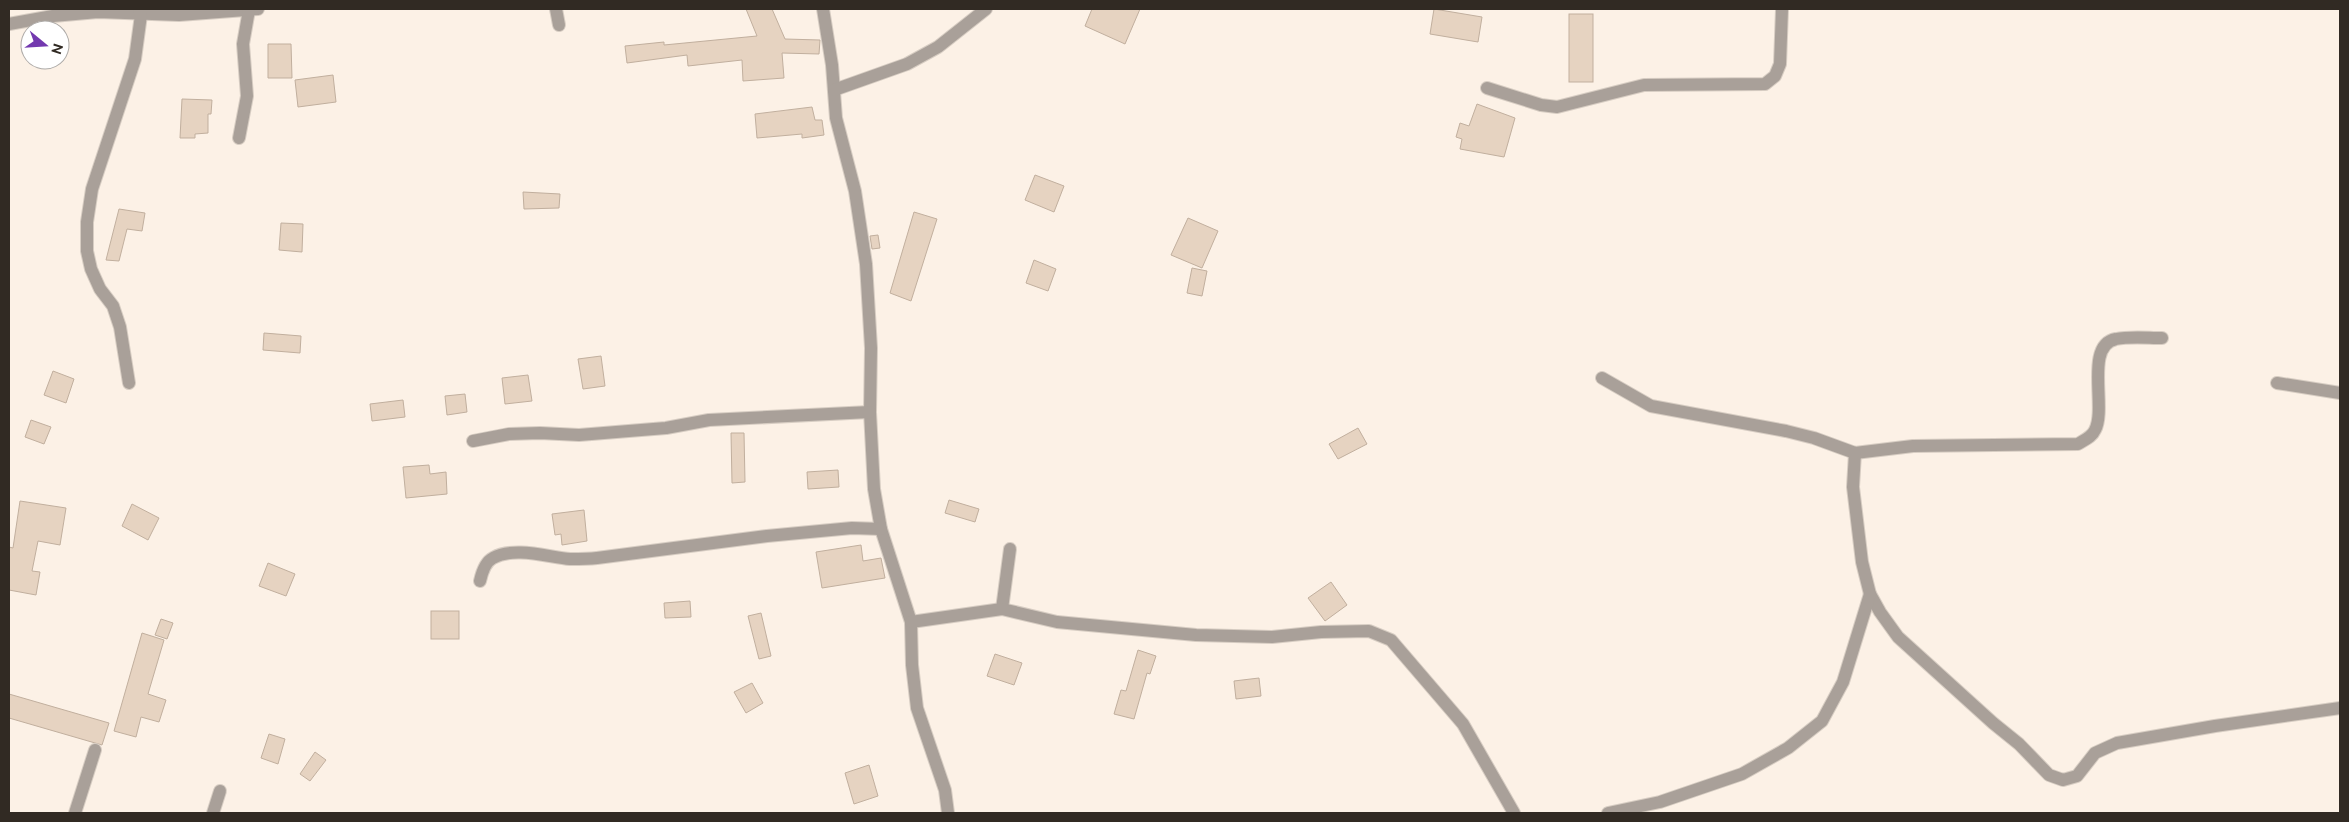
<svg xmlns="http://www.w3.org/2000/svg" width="2349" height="822" viewBox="0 0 2349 822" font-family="Ubuntu,sans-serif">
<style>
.building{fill:#e6d3c1;stroke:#c1af9e}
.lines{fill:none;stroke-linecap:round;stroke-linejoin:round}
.street-casing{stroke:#d7cdc3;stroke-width:14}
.street{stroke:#a9a099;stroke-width:12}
</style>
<rect width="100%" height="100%" fill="#fcf1e6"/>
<g class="building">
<path d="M746,9H772L785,39L820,40L819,54L782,53L784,78L743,81L742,60L688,66L687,55L627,63L625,46L664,42V45L757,36Z"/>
<path d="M1092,9H1140L1125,44L1085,26Z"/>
<path d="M1434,9L1482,17L1478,42L1430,34Z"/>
<rect x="1569" y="14" width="24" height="68"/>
<path d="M268,44H291L292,78H268Z"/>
<path d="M333,75L336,102L298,107L295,80Z"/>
<path d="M182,99L212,100L211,114H208V133L195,134V138H180Z"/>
<path d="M1477,104L1515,118L1504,157L1460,149L1462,139L1456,137L1460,123L1469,126Z"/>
<path d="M812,107L815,120H822L824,135L802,138V134L757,138L755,114Z"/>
<path d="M1035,175L1064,186L1054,212L1025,200Z"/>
<path d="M523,192L560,194L559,208L524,209Z"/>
<path d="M119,209L145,213L142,231L127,229L119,261L106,260Z"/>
<path d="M914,212L937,219L911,301L890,293Z"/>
<path d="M1188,218L1218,231L1202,268L1171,255Z"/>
<path d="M281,223L303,224L302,252L279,250Z"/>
<path d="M878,235L880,248L872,249L870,236Z"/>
<path d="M1034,260L1056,269L1048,291L1026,283Z"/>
<path d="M1192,268L1207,271L1202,296L1187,293Z"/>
<path d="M264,333L301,336L300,353L263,350Z"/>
<path d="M601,356L605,386L583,389L578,359Z"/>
<path d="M53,371L74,379L66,403L44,395Z"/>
<path d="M528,375L532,401L505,404L502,378Z"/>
<path d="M465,394L467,412L447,415L445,396Z"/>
<path d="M403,400L405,417L372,421L370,404Z"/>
<path d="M31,420L51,427L44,444L25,437Z"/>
<path d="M1358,428L1367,444L1338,459L1329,444Z"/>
<path d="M731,433H744L745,482L732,483Z"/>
<path d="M429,465L430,474L446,472L447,494L406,498L403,467Z"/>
<path d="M838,470L839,487L808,489L807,472Z"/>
<path d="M949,500L979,509L975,522L945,513Z"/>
<path d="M20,501L66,508L60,545L38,541L32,571L40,572L36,595L9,590V547L13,548Z"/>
<path d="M132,504L159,518L148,540L122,526Z"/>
<path d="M584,510L587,541L562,545L561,534L555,535L552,514Z"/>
<path d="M861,545L863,561L881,558L885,578L822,588L816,552Z"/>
<path d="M268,563L295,574L286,596L259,586Z"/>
<path d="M1331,582L1347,605L1325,621L1308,598Z"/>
<path d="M690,601L691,617L665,618L664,603Z"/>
<rect x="431" y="611" width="28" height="28"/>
<path d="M761,613L771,656L759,659L748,616Z"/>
<path d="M161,619L173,623L167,639L155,635Z"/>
<path d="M142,633L164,640L148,694L166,700L159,722L141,717L136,737L114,731Z"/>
<path d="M1138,650L1156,656L1150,674L1147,673L1134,719L1114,714L1121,690L1126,691Z"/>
<path d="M995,654L1022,663L1014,685L987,676Z"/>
<path d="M1259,678L1261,696L1236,699L1234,681Z"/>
<path d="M752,683L763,703L746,713L734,692Z"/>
<path d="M9,694L109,723L102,745L9,718Z"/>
<path d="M269,734L285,739L278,764L261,758Z"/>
<path d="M315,752L326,760L310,781L300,774Z"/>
<path d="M869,765L878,796L854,804L845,773Z"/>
</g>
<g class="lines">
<defs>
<g id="street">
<path d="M556,9L559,25"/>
<path d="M823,9L832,65L836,118L855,191L866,264L871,348L870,412L874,489L881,529L911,622L912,665L917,708L945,790L948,813"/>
<path d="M9,24L53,16L98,12L179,15L258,9"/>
<path d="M1487,88L1541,105L1557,107L1644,85L1765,84L1775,76L1780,64L1782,9"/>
<path d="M834,90L907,64L938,47L986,9"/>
<path d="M239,138L247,96L243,44L249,10"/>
<path d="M1602,378L1651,406L1786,431L1814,438L1855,453L1913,446L2078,444C2084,440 2092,437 2095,430C2107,408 2084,345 2116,339C2130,336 2148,338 2162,338"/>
<path d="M129,383L120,327L113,306L100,289L91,269L87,251V222L92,189L135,59L141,15L139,9"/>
<path d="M2277,383L2340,393"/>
<path d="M473,441L509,434L540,433L579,435L666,428L709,420L870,412"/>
<path d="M1855,453L1853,487L1862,562L1870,594L1880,612L1898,637L1993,723L2019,744L2049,775L2063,780L2077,776L2095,753L2117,743L2215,726L2340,708"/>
<path d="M480,581C482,572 485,562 493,558C514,546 548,557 570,559C578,559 588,559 597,558L767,536L852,528L881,529"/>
<path d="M1002,609L1010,549"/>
<path d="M911,622L1002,609L1057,622L1196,635L1272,637L1321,632L1369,631L1391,640L1463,724L1514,813"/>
<path d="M75,813L95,750"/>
<path d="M213,813L220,791"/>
<path d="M1608,813L1660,802L1742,774L1788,748L1822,721L1843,682L1870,594"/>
</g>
</defs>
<use href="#street" class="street-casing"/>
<use href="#street" class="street"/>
</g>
<rect width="2349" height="822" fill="none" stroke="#312a23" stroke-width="20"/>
<g transform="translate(45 45) rotate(108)"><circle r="24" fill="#ffffff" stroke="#adaaa7"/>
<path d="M0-4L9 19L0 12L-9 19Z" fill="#7339af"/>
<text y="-8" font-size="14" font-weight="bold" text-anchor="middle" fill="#312a23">N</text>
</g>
</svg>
